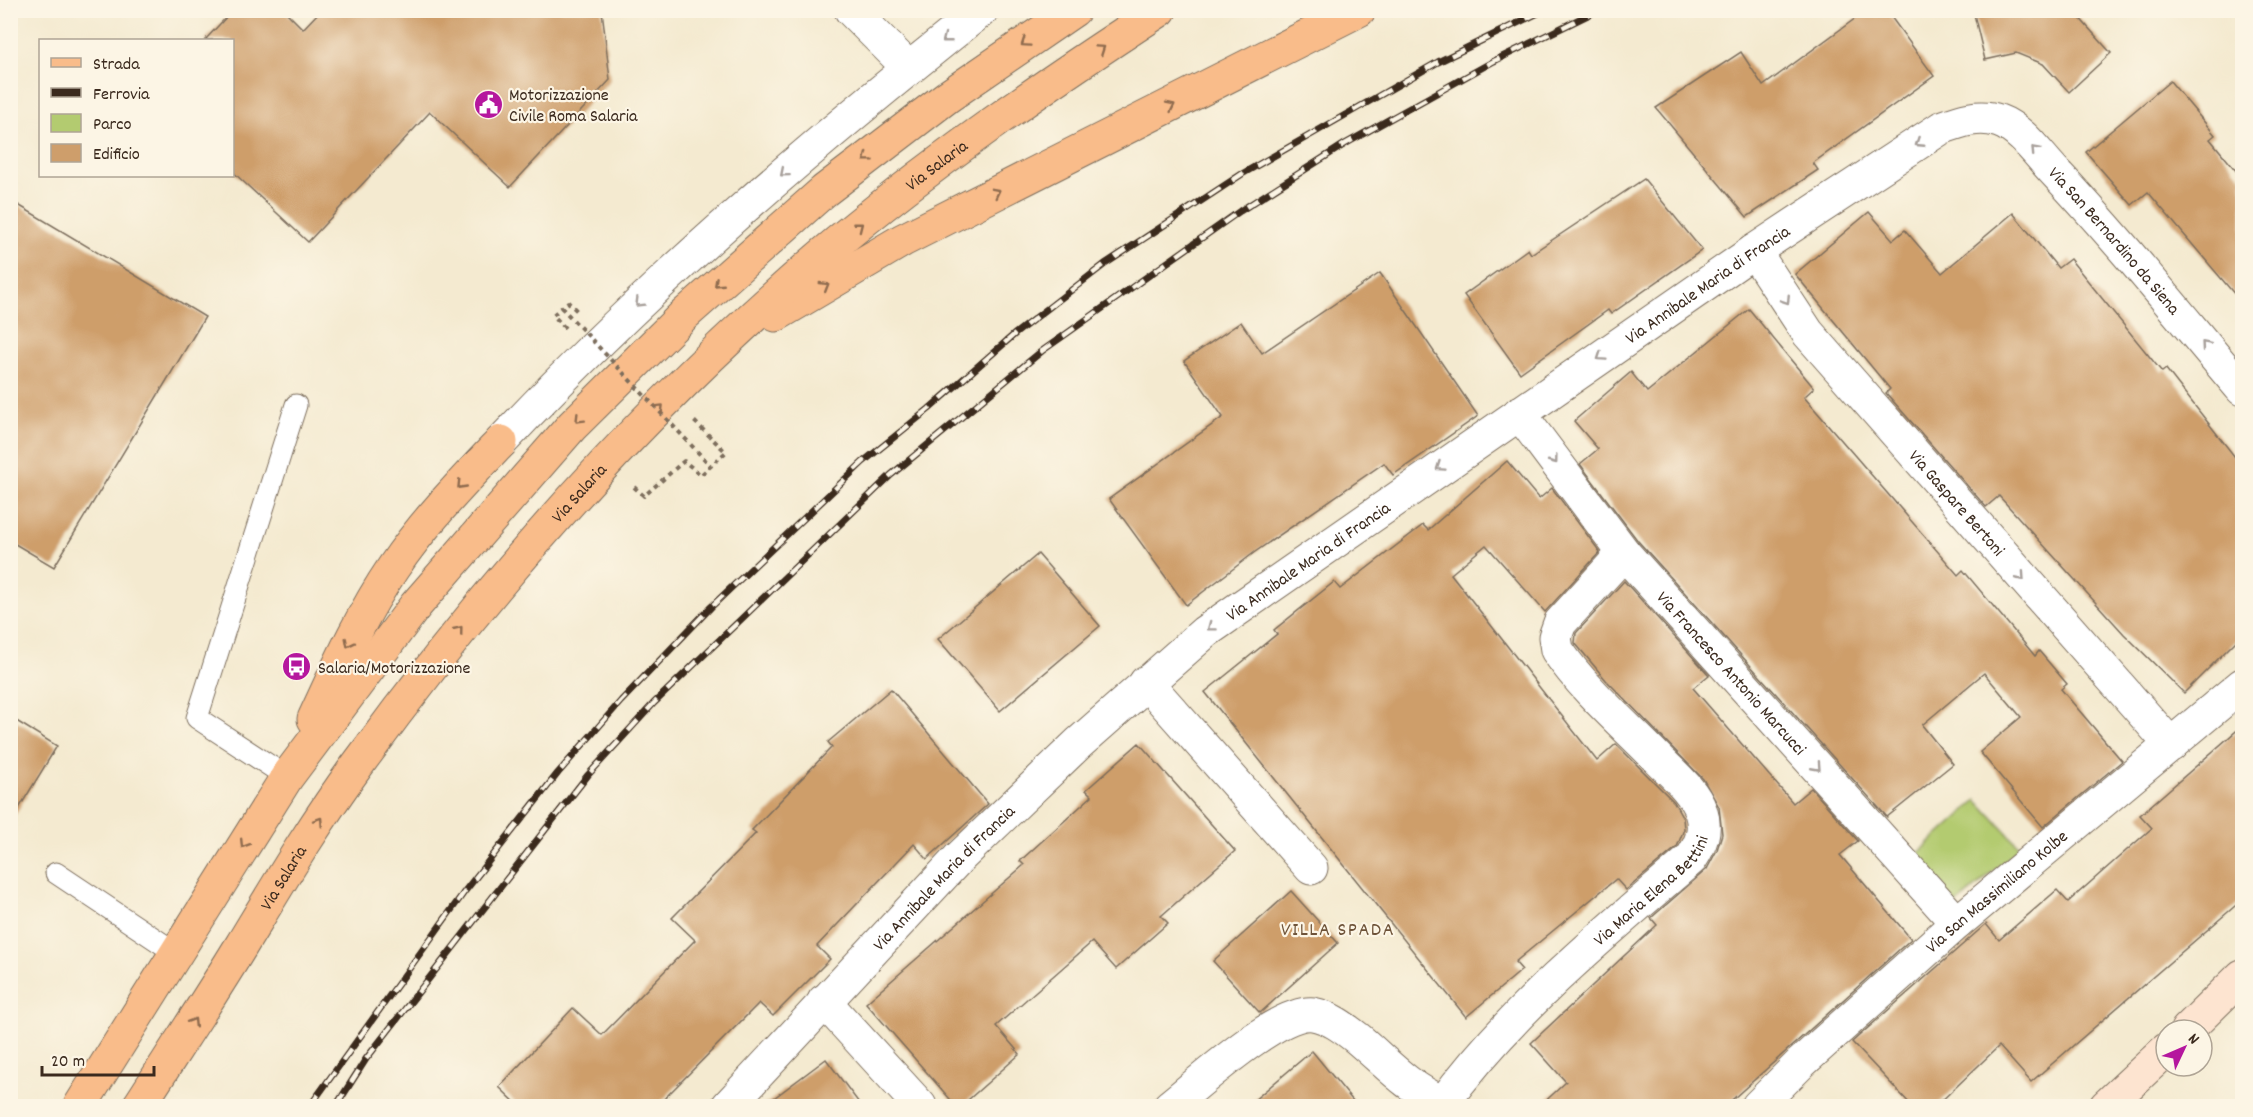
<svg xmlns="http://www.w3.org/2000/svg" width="2253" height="1117" viewBox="0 0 2253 1117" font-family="Dekko,sans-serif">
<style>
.green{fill:#b3cb70;stroke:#777a47;stroke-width:1.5}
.building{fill:#ce9e6b}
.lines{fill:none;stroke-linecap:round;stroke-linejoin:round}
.lane-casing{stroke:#7c6d5c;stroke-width:23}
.street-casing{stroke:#7c6d5c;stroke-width:35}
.secondary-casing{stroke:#7c6d5c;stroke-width:35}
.primary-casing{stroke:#7c6d5c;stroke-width:35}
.path{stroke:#7c6d5c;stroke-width:4;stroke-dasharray:4.5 4.5;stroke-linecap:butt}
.lane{stroke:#fff;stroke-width:21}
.street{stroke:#fff;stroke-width:33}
.secondary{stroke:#fde4d0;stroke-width:33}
.primary{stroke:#f9bc8a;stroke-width:33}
.rail-casing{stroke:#3b2a1e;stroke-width:7}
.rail{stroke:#fcf5e5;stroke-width:4.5;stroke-dasharray:14;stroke-linecap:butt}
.path-bridge{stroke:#7c6d5c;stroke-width:4;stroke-dasharray:4.5 4.5;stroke-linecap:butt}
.oneway{stroke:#a79f9a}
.oneway2{stroke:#906c4f}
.labels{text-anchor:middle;stroke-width:4.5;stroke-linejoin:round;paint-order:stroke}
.poi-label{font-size:18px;fill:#3b2a1e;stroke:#fcf5e5;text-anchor:start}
.street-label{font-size:18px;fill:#3b2a1e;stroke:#fcf5e5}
.neighbourhood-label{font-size:20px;letter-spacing:1.5px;fill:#6e5339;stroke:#fcf5e5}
</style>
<rect width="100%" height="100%" fill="#fcf5e5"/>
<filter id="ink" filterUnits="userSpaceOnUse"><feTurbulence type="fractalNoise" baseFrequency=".0167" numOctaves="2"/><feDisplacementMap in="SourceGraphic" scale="12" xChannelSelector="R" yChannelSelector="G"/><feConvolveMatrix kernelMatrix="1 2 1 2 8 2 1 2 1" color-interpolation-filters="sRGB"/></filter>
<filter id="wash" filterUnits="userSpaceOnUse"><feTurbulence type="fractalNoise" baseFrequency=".008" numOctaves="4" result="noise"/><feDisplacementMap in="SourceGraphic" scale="24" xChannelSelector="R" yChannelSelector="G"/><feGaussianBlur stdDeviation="1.35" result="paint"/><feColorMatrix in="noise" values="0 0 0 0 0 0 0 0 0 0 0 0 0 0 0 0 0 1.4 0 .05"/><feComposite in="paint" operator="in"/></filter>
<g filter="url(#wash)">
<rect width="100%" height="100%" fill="#f4ead0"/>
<path class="green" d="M1977,800L2020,847L1955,906L1912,859Z"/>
<g id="blocks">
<g class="building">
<path d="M233,10H284L303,29L321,10H602L610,80L510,187L430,112L308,242L232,171V40H205Z"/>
<path d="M1867,10H1886L1934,76L1813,163L1818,170L1747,217L1656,108L1741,52L1763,86Z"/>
<path d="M1973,10H2067L2075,13L2111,53L2069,92L2043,64L2016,53L1985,60Z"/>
<path d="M2170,81L2215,135L2210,139L2242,178V303L2148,192L2132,205L2086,152Z"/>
<path d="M1644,179L1702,250L1611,314L1608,310L1520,373L1464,295L1528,249L1531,254Z"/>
<path d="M10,200L205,317L54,567L10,541Z"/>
<path d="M1869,212L1893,240L1905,230L1942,273L2013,213L2058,268L2070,259L2162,372L2166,369L2242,466V635L2184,693L2124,634L1999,496L1986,507L1886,393L1890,389L1795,274Z"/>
<path d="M1380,273L1478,416L1393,475L1384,463L1255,552L1186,605L1109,499L1223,417L1184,361L1241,322L1262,353Z"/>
<path d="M1749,309L1814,388L1804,397L1958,575L1963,570L2035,656L2039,651L2067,684L2061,689L2122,761L2043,827L1980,752L2021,717L1984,673L1922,725L1953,764L1887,817L1638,541L1580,464L1598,449L1574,421L1631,372L1647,392Z"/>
<path d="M1507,461L1539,499L1552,488L1600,552L1545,612L1486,545L1451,574L1597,761L1616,744L1674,802L1683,818L1684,829L1677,847L1626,890L1616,879L1515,962L1522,970L1466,1017L1205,692L1277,634L1274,630L1334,582L1340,589L1423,525L1428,530Z"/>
<path d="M1038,554L1100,626L1000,711L938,639Z"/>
<path d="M1624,581L1709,675L1693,688L1793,803L1811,788L1858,841L1840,855L1911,939L1724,1107H1539L1566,1082L1531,1043L1657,925L1651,918L1707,869L1717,850L1722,834L1719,807L1703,779L1606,680L1575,643L1576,633Z"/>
<path d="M891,689L988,804L927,859L914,844L817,946L830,959L773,1016L759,1003L656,1107H520L499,1087L573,1008L602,1035L695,940L672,918L756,833L752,830L832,747L828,742Z"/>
<path d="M10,717L57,746L10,823Z"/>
<path d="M2242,726V900L2031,1082L1999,1046L1935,1107H1913L1852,1042L1986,924L1999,940L2057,890L2068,902L2152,828L2140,815Z"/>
<path d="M1139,743L1235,851L1161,916L1168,923L1116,969L1092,942L996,1026L1020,1054L960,1107H957L866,1003L1024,865L1020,861L1092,796L1086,790Z"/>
<path d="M1291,891L1338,943L1260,1013L1213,961Z"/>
<path d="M1312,1051L1358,1107H1246Z"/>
<path d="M826,1059L862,1107H762Z"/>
</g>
</g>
</g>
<g filter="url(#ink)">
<use href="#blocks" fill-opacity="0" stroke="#7c6d5c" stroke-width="1.5"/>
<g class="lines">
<defs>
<g id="lane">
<path d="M287,777L197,718L296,405"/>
<path d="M56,873L176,953"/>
</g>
<g id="street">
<path d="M851,10L909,68"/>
<path id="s1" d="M1754,251L1808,333L2171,745"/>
<path id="s2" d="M1519,413L1624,553L1957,923"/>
<path d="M501,442C649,284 813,144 982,10"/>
<path d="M1146,682L1311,868"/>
<path d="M824,1001L920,1106"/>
<path id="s3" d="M728,1106L958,859L1079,743L1205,632L1754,251L1941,128C1960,121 1979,114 1999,121C2021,129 2038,154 2053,170C2119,240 2180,316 2242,389"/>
<path d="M1170,1106C1199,1083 1278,1010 1313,1014C1330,1017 1344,1028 1357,1038C1387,1063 1406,1087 1444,1103"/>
<path id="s4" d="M1441,1106C1510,1011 1602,936 1691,859C1701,844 1707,830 1701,812C1694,791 1673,774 1658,759C1624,724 1584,690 1557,650L1555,637L1560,623L1624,553"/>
<path id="s5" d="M1758,1106L1802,1062L1957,923L2242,685"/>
</g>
<g id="secondary">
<path d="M2187,1030L2242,976"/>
<path d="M2106,1106L2166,1050"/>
</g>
<g id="primary">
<path d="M776,315L903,240L1359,10"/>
<path d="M314,719C338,667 361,615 393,568C424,522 463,482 501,442"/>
<path d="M80,1106L287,777L416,605L572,426L683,316L824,191L947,97L1074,10"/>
<path id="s6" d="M139,1106C173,1053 208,1000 241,946C278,885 314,824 356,767C491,581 646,406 821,256C927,166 1043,86 1160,10"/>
</g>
</defs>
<use href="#lane" class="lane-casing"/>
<use href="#street" class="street-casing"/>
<use href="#secondary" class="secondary-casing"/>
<use href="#primary" class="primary-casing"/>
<g class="path">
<path d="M565,328L553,315L568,302L578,312"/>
<path d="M634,487L644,496L684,461L701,475L726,452L694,421"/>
</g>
<use href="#lane" class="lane"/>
<use href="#street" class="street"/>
<use href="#secondary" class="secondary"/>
<use href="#primary" class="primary"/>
<defs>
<g id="rail">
<path d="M310,1106L465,891L558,773L621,701L711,607L863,462L929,409L1016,333L1105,264L1242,174L1438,62L1544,10"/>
<path d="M336,1106L366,1059L588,775L654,703L891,475L1042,351L1240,211L1345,144L1494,61L1598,10"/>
</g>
</defs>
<use href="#rail" class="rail-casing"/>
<use href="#rail" class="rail"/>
<path class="path-bridge" d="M561,307L710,465"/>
</g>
<defs><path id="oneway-chevron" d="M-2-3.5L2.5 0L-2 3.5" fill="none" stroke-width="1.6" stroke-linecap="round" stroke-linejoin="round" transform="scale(1.5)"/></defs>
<g class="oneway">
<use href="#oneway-chevron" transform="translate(946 39) rotate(142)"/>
<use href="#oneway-chevron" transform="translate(1919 143) rotate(147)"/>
<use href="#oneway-chevron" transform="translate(2035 150) rotate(-133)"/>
<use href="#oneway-chevron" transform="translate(784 173) rotate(140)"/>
<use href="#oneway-chevron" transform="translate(1786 300) rotate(57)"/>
<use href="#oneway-chevron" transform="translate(639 303) rotate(135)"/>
<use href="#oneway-chevron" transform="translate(2205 345) rotate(-131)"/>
<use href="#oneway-chevron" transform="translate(1601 357) rotate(146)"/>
<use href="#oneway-chevron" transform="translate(1554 460) rotate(53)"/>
<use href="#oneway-chevron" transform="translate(1440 467) rotate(146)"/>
<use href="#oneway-chevron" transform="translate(2021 577) rotate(48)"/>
<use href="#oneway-chevron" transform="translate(1211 627) rotate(143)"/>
<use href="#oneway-chevron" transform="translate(1817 767) rotate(48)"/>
</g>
<g class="oneway2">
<use href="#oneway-chevron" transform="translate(1025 43) rotate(146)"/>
<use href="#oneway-chevron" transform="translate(1101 49) rotate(-34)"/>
<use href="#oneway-chevron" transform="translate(1171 106) rotate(-26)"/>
<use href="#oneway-chevron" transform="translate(867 158) rotate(143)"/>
<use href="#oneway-chevron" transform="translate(996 192) rotate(-27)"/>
<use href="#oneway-chevron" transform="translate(859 226) rotate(-38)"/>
<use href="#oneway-chevron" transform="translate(718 283) rotate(137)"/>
<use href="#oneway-chevron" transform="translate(825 286) rotate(-31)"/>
<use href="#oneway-chevron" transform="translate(660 408) rotate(-45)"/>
<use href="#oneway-chevron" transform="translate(579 419) rotate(135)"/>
<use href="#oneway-chevron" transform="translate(461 485) rotate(134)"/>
<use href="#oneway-chevron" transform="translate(459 630) rotate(-51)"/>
<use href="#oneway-chevron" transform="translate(349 643) rotate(117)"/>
<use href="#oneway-chevron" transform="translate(319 821) rotate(-56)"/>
<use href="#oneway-chevron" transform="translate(244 844) rotate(122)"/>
<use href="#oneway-chevron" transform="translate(193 1022) rotate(-58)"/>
</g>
</g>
<defs>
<symbol id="civic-disc" viewBox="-11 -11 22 22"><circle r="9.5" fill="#b5179e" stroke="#fcf5e5"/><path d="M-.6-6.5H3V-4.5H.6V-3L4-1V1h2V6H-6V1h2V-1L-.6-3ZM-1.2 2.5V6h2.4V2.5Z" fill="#fff"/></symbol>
<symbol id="bus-disc" viewBox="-11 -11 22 22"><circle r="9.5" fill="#b5179e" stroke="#fcf5e5"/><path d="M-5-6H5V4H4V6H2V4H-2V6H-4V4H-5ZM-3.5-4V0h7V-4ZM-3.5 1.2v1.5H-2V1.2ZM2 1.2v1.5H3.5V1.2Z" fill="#fff"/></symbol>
</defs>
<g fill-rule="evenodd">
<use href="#civic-disc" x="472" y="88" width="33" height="33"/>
<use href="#bus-disc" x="280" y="650" width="33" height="33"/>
</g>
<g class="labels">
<g class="poi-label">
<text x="509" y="100">Motorizzazione<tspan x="509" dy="21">Civile Roma Salaria</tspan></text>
<text x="318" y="673">Salaria/Motorizzazione</text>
</g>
<g class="street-label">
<text dy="6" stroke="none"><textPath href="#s6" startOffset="1242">Via Salaria</textPath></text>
<text dy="6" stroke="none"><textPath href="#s3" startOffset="1792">Via San Bernardino da Siena</textPath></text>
<text dy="6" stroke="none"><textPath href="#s3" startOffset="1284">Via Annibale Maria di Francia</textPath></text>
<text dy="6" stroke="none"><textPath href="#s6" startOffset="756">Via Salaria</textPath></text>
<text dy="6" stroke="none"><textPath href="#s1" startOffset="324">Via Gaspare Bertoni</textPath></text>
<text dy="6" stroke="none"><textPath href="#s3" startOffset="798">Via Annibale Maria di Francia</textPath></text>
<text dy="6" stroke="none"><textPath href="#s2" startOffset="336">Via Francesco Antonio Marcucci</textPath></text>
<text dy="6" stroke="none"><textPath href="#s6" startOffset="270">Via Salaria</textPath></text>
<text dy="6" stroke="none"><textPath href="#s3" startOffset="314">Via Annibale Maria di Francia</textPath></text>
<text dy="6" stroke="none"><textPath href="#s4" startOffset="302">Via Maria Elena Bettini</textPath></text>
<text dy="6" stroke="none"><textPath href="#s5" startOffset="321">Via San Massimiliano Kolbe</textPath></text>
</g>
<g class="neighbourhood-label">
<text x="1338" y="935">VILLA SPADA</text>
</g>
</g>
<rect width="2253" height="1117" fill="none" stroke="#fcf5e5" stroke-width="36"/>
<rect x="39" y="39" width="195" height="138" fill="#fcf5e5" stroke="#afa495" stroke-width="1.5"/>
<rect x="51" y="58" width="30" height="9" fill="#f9bc8a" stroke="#afa495" stroke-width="1.5"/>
<text x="93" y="69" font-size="18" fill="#3b2a1e">Strada</text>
<rect x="51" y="88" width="30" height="9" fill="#3b2a1e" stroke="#afa495" stroke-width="1.5"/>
<text x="93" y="99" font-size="18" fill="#3b2a1e">Ferrovia</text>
<rect x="51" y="114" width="30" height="18" fill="#b3cb70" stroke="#afa495" stroke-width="1.5"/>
<text x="93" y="129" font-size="18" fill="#3b2a1e">Parco</text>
<rect x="51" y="144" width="30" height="18" fill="#ce9e6b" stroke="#afa495" stroke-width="1.5"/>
<text x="93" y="159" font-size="18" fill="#3b2a1e">Edificio</text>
<g transform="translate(2184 1048) rotate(46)"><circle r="28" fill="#fcf5e5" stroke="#afa495" stroke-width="1.5"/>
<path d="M0-4.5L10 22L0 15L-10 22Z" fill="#b5179e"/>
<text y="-9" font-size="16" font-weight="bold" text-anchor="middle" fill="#3b2a1e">N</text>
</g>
<path d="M42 1066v9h112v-9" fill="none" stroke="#3b2a1e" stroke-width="3"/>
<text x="51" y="1066" font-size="18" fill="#3b2a1e" stroke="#fcf5e5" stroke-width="4.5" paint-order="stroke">20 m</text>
</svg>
